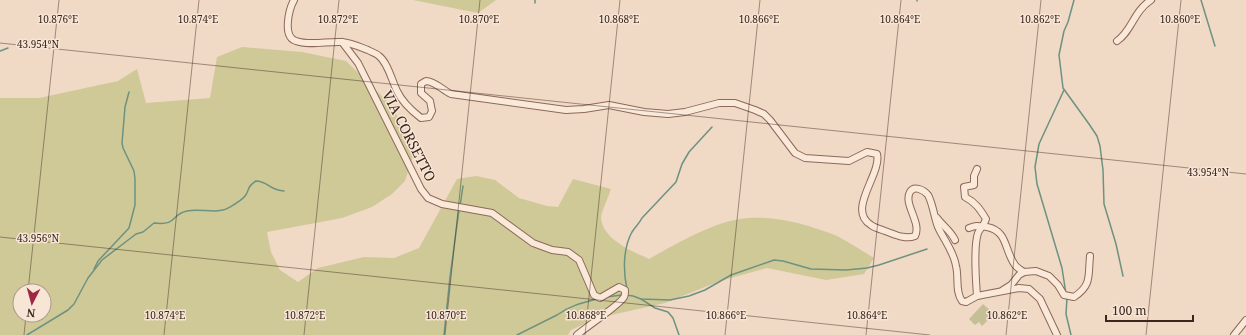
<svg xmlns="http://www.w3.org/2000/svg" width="1246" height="335" viewBox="0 0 1246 335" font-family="'Noto Serif',serif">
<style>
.green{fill:#cfc998;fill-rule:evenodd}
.cemetery{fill:#c4bf97}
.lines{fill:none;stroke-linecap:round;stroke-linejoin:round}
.stream{stroke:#6d9280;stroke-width:1.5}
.minor-casing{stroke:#8c695a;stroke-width:8}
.minor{stroke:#fae9d9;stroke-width:6}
.ticks{fill:none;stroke:#3b261e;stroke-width:1;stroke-opacity:0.45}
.labels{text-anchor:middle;stroke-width:3;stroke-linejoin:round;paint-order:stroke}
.street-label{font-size:14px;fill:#3b261e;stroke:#f7e5d5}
.ticks-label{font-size:10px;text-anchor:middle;fill:#3b261e;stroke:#f7e5d5;stroke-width:3;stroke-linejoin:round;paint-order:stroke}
</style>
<rect width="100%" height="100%" fill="#f0d9c5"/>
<g class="green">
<path d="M413,0H496L478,13Z"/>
<path d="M242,47L302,52L346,61L393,107L414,153L405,181L392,194L372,207L342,218L267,232L271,252L280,270L298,282L318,268L364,257L394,258L419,248L457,179L476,176L495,180L519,198L547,206L558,207L573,179L611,189C609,196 601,212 601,218C603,240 632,251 649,259C672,246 695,233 720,224C758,210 801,222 837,236C849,242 862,251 874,258L864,274L826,280L767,268L720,281L665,303L598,318L571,330L568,335H0V98H39L118,81L137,69L146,103L210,98L217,57ZM20,291H44V315H20Z"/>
</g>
<path class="cemetery" d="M983,304L994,314L982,326L979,322L975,325L969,319Z"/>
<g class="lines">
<g class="stream">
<path d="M917,0V1"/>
<path d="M1074,0L1068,22L1064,31L1059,55L1063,88L1089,124L1097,136L1100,146L1103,170L1104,204L1116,244L1123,276"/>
<path d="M1201,0L1215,46"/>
<path d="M535,3V0"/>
<path d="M0,51L8,48"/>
<path d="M1064,90L1039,144L1035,167L1037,184L1062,268L1066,294"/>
<path d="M460,206L463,186"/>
<path d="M94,269L98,261L129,228L135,205V179L134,171L123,148L122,143L125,107L129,92"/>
<path d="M627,289C623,271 623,248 632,232C635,227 639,224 642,218L676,182L682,164L689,152L712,127"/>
<path d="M626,295L633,296L641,299L670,300L689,296L705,290L731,275L774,260L783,261L811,269L846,270L867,268L879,265L927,249"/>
<path d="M606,297L622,295"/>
<path d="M1067,298L1066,314L1071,335"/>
<path d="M641,299L655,308L668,312L673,318L679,335"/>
<path d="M27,335L68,310L74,304L88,278L102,260L136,234L143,232L154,223C178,226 171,214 187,211C201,208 218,215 230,207C235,204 242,200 245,196C250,190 246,187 256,181C268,181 270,191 284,191"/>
<path d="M444,335L450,277L459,210"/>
<path d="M517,335L557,315C569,306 582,303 597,299"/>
</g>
<defs>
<g id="minor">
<path d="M294,0C289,9 282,37 296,41C309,46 328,41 342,42C351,43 360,47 368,50C371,52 376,53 379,56C388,63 392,81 397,91C402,102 412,111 421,118L429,117L432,111L430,101L421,93V84L426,81C434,81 443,90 451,94L566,110L584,109L609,105L644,112L668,114L685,112L719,103H735L755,110L764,114L770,120L795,153L805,158L849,161L867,152L877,154C882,174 846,210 871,225C875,228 880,229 885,231C894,234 905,240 915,236C922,223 903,204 910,192C914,185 924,190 928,195C933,204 934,217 938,227C944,240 954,252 956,266C959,277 955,292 962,301L966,302L977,296L1019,288L1029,289L1040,299L1057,335"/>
<path d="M1117,41C1132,31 1133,12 1151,0"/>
<path d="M342,42L358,63L421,189L428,198L442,204L492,213L533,243L552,250L568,252L579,260L594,295L600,298L619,287L625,290C625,292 625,296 624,297C620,305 587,326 577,335"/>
<path d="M977,169L974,176V185L964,187L965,197C975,202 980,209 986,219C984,226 980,228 978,233C973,248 976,280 977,296"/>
<path d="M937,218C943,226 951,231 955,240"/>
<path d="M969,228C977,225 978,226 987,227C1008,231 1004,250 1015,265C1017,268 1021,270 1024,272"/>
<path d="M1003,290L1011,285L1019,275L1024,272L1036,271L1049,276L1058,285L1064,295L1074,297C1092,285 1088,276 1090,256"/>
<path d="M1234,335L1246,320"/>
</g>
</defs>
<use href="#minor" class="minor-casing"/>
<use href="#minor" class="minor"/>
</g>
<path class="ticks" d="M0,43L1246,174M0,237L930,335M28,291L59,0M24,335L26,315M164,335L199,0M304,335L339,0M445,335L480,0M585,335L620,0M725,335L760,0M866,335L901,0M1006,335L1041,0M1146,335L1181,0"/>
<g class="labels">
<g class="street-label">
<text transform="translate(409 136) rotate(63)" y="5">VIA CORSETTO</text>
</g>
</g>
<g class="ticks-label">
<text x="58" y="23">10.876°E</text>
<text x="198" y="23">10.874°E</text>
<text x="338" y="23">10.872°E</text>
<text x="479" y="23">10.870°E</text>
<text x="619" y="23">10.868°E</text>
<text x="759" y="23">10.866°E</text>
<text x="900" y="23">10.864°E</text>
<text x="1040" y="23">10.862°E</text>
<text x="1180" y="23">10.860°E</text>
<text x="38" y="48">43.954°N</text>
<text x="1208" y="176">43.954°N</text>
<text x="38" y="242">43.956°N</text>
<text x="165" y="319">10.874°E</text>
<text x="305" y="319">10.872°E</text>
<text x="446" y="319">10.870°E</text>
<text x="586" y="319">10.868°E</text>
<text x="726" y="319">10.866°E</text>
<text x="867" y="319">10.864°E</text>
<text x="1007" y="319">10.862°E</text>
</g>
<g transform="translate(32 303) rotate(186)"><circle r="19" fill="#f7e5d5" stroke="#ac998c"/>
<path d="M0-3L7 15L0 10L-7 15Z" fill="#9e2743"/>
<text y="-6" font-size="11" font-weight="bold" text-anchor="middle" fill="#3b261e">N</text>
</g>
<path d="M1106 315v6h87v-6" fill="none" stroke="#3b261e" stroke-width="2"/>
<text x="1112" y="315" font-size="12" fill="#3b261e" stroke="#f7e5d5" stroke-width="3" paint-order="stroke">100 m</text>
</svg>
